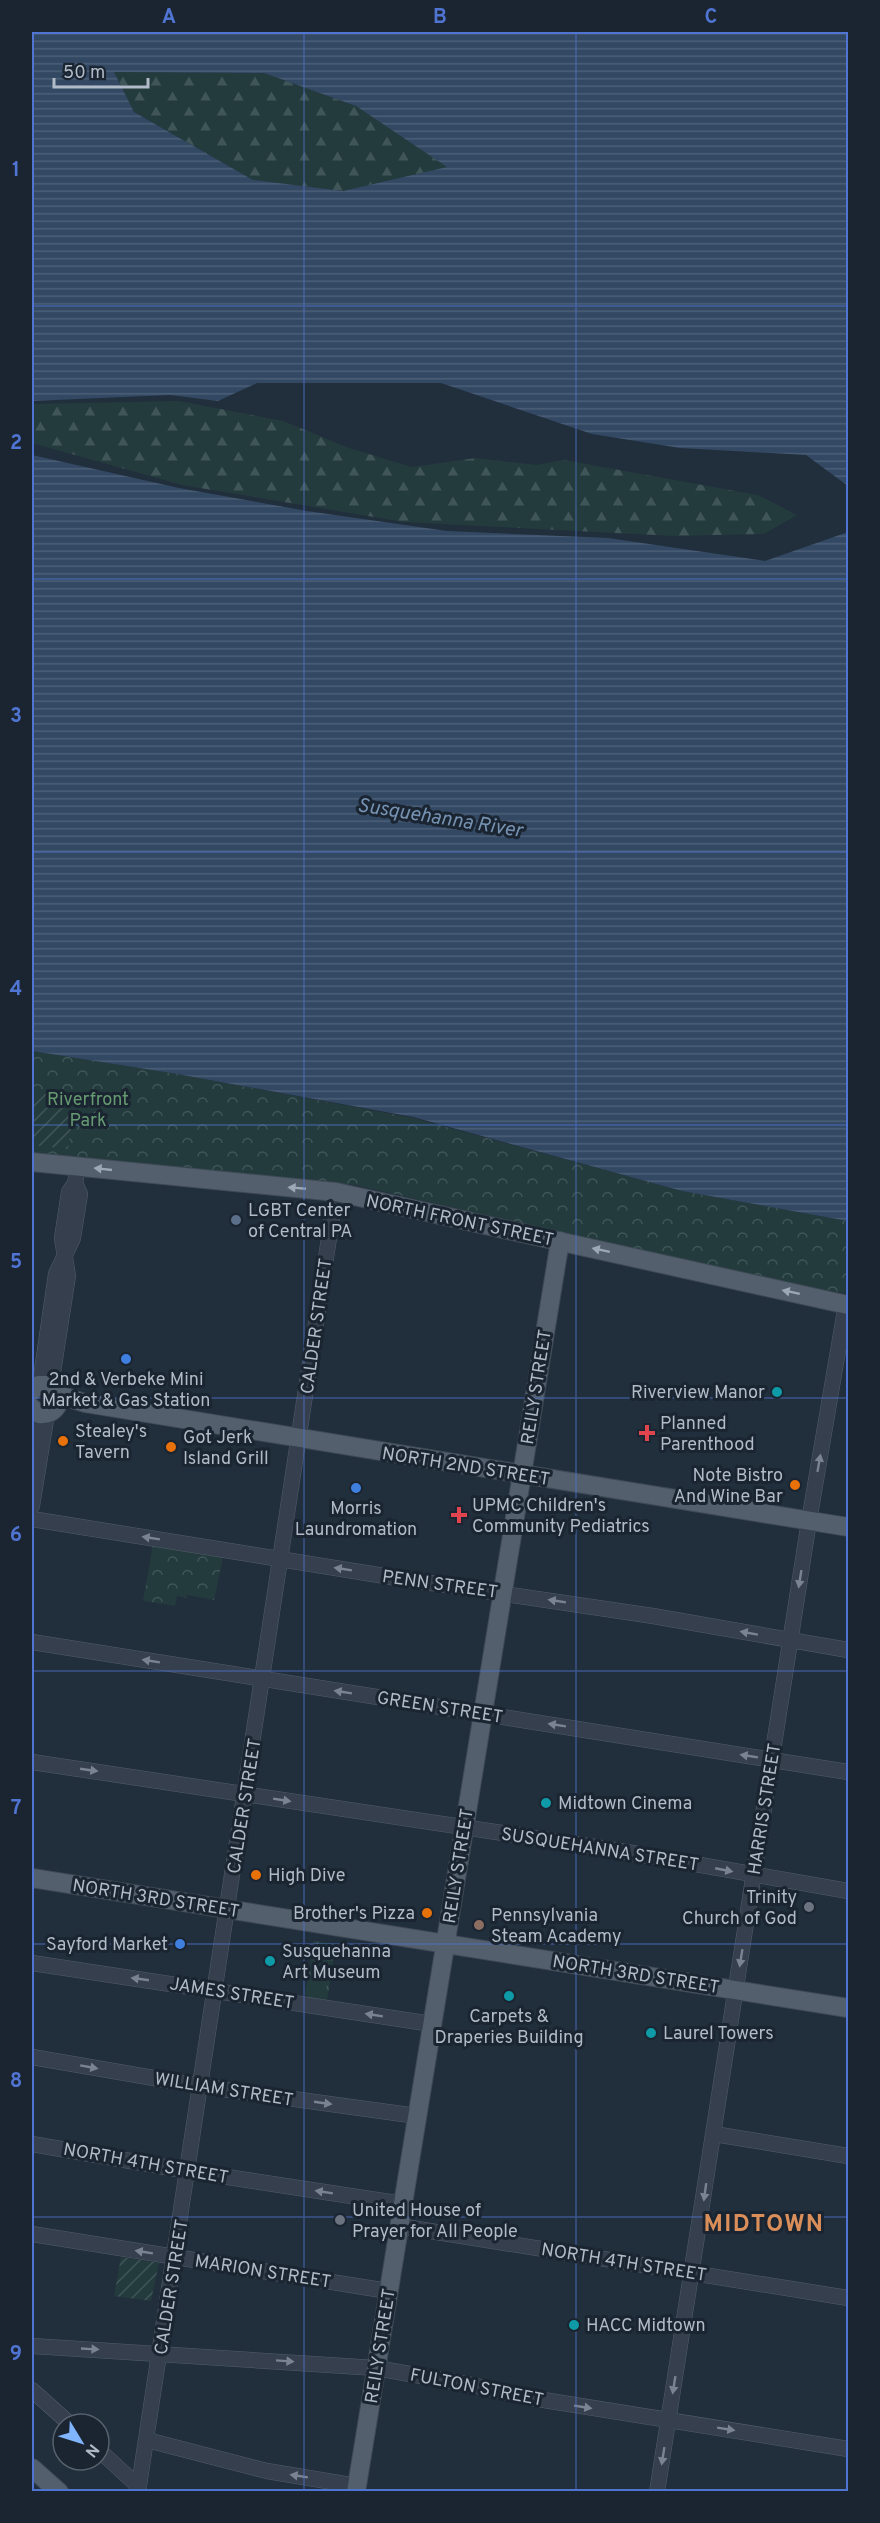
<svg xmlns="http://www.w3.org/2000/svg" width="880" height="2523" viewBox="0 0 880 2523" font-family="Overpass,sans-serif">
<style>
.grass{fill:url(#grass-tufts)}
.forest{fill:url(#forest-firs)}
.park{fill:url(#park-crowns)}
.garden{fill:url(#garden-furrows)}
.water{fill:url(#water-rules);fill-rule:evenodd}
.lines{fill:none;stroke-linecap:round;stroke-linejoin:round}
.minor-casing{stroke:#535d6a;stroke-width:16}
.major-casing{stroke:#3e4955;stroke-width:20}
.minor{stroke:#353f4d;stroke-width:15}
.major{stroke:#535f6d;stroke-width:18}
.oneway{fill:#9da8b6}
.oneway2{fill:#798391}
.grid{fill:none;stroke:#5074d2;stroke-width:1.5;stroke-opacity:0.55}
.service-dot{fill:#5c6f8a;stroke:#1a2531;stroke-width:2}
.shop-dot{fill:#3f7fe0;stroke:#1a2531;stroke-width:2}
.culture-dot{fill:#0f9aa8;stroke:#1a2531;stroke-width:2}
.health-dot{fill:#e0444e;stroke:#1a2531;stroke-width:2}
.food-dot{fill:#e8710a;stroke:#1a2531;stroke-width:2}
.worship-dot{fill:#6b7280;stroke:#1a2531;stroke-width:2}
.education-dot{fill:#8d6e63;stroke:#1a2531;stroke-width:2}
.labels{text-anchor:middle;stroke-width:6;stroke-linejoin:round;paint-order:stroke}
.park-label{font-size:18px;fill:#669b71;stroke:#1a2531}
.poi-label{font-size:18px;fill:#b0bac8;stroke:#1a2531;text-anchor:start}
.street-label{font-size:18px;fill:#b0bac8;stroke:#1a2531}
.water-label{font-size:20px;font-style:italic;fill:#7692b2;stroke:#1a2531}
.district-label{font-size:24px;font-weight:bold;letter-spacing:1.5px;fill:#da8e5a;stroke:#1a2531}
.neatline{fill:none;stroke:#5074d2;stroke-width:2}
.grid-label{font-size:20px;text-anchor:middle;font-weight:bold;fill:#5074d2}
</style>
<defs>
<pattern id="grass-tufts" width="24" height="20" patternUnits="userSpaceOnUse" patternTransform="scale(1.5)"><rect width="24" height="20" fill="#233b3d"/><path d="M3 7l-1-3M5 7V3M7 7l1-3M15 17l-1-3M17 17v-4M19 17l1-3" fill="none" stroke="#405558"/></pattern>
<pattern id="forest-firs" width="22" height="20" patternUnits="userSpaceOnUse" patternTransform="scale(1.5)"><rect width="22" height="20" fill="#233b3d"/><path d="M5 1l3.5 6h-7zM16 11l3.5 6h-7z" fill="#405558"/></pattern>
<pattern id="park-crowns" width="20" height="18" patternUnits="userSpaceOnUse" patternTransform="scale(1.5)"><rect width="20" height="18" fill="#233b3d"/><path d="M2 6a3 3 0 1 1 6 0M12 15a3 3 0 1 1 6 0" fill="none" stroke="#405558"/></pattern>
<pattern id="garden-furrows" width="10" height="10" patternUnits="userSpaceOnUse" patternTransform="scale(1.5)"><rect width="10" height="10" fill="#233b3d"/><path d="M-1 1l2-2M0 10L10 0M9 11l2-2" fill="none" stroke="#405558"/></pattern>
<pattern id="water-rules" width="6" height="5" patternUnits="userSpaceOnUse" patternTransform="scale(1.5)"><rect width="6" height="5" fill="#324863"/><path d="M0 2.5h6" fill="none" stroke="#4d6078"/></pattern>
</defs>
<rect width="100%" height="100%" fill="#212e3c"/>
<path class="grass" d="M314,1941L336,1944L327,2001L307,1998V1995L305,1994Z"/>
<g class="forest">
<path d="M114,72L264,73L356,106L448,167L343,191L253,180L134,112Z"/>
<path d="M179,401L283,421L349,448L412,467L476,458L537,465L564,460L758,495L797,515L764,534L674,536L404,522L182,485L32,443V404Z"/>
</g>
<g class="park">
<path d="M32,1051L177,1074L413,1118L682,1191L848,1221V1294L732,1272L355,1185L32,1153Z"/>
<path d="M153,1545L223,1558L214,1600L187,1595L186,1598L177,1596L175,1606L143,1601Z"/>
</g>
<g class="garden">
<path d="M32,1092L75,1098L68,1149L32,1145Z"/>
<path d="M121,2257L159,2263L151,2301L114,2296Z"/>
</g>
<g class="water">
<path d="M32,32H848V486L806,455L680,448L592,434L441,383H257L218,401L170,395L32,401ZM114,72L264,73L356,106L447,167L343,191L253,180L134,112Z"/>
<path d="M32,455L179,488L307,511L447,531L608,538L765,561L848,532V1221L682,1191L413,1117L177,1074L32,1051Z"/>
</g>
<g class="lines">
<defs>
<g id="minor">
<path d="M40,1384L56,1274L73,1238L80,1194L75,1183"/>
<path d="M51,1385L68,1276L62,1238L69,1192L75,1183L78,1167"/>
<path d="M32,1448L36,1422"/>
<path d="M32,1506L47,1414"/>
<path d="M32,1519L397,1578L653,1616L848,1650"/>
<path d="M32,1642L848,1772"/>
<path d="M32,1762L615,1850L848,1891"/>
<path d="M32,1963L432,2024"/>
<path d="M32,2057L200,2086L417,2116"/>
<path d="M714,2134L848,2156"/>
<path d="M32,2144L188,2171L403,2204"/>
<path d="M399,2226L848,2298"/>
<path d="M32,2234L388,2291"/>
<path d="M32,2346L376,2368L472,2385L525,2397L848,2449"/>
<path d="M32,2390L70,2424"/>
<path d="M147,2440L267,2471L357,2486"/>
<path d="M99,2450L139,2487"/>
<path d="M138,2492C208,2059 271,1625 336,1192"/>
<path d="M657,2492L809,1521L846,1304"/>
</g>
<g id="major">
<path d="M32,1162L336,1192L848,1305"/>
<path d="M32,1391L38,1385H49C66,1394 59,1416 39,1414L32,1408"/>
<path d="M59,1395L85,1403L848,1527"/>
<path d="M32,1878L848,2008"/>
<path d="M32,2468L59,2492"/>
<path d="M356,2492L560,1241"/>
</g>
</defs>
<use href="#minor" class="minor-casing"/>
<use href="#major" class="major-casing"/>
<use href="#minor" class="minor"/>
<use href="#major" class="major"/>
</g>
<defs><path id="oneway-solid" d="M-6-.8H1V-3.2L6.5 0L1 3.2V.8H-6Z" transform="scale(1.5)"/></defs>
<g class="oneway">
<use href="#oneway-solid" transform="translate(103 1169) rotate(-174)"/>
<use href="#oneway-solid" transform="translate(297 1188) rotate(-175)"/>
<use href="#oneway-solid" transform="translate(601 1250) rotate(-168)"/>
<use href="#oneway-solid" transform="translate(791 1292) rotate(-168)"/>
</g>
<g class="oneway2">
<use href="#oneway-solid" transform="translate(819 1463) rotate(-80)"/>
<use href="#oneway-solid" transform="translate(151 1538) rotate(-171)"/>
<use href="#oneway-solid" transform="translate(343 1569) rotate(-171)"/>
<use href="#oneway-solid" transform="translate(800 1579) rotate(99)"/>
<use href="#oneway-solid" transform="translate(557 1601) rotate(-171)"/>
<use href="#oneway-solid" transform="translate(749 1633) rotate(-170)"/>
<use href="#oneway-solid" transform="translate(151 1661) rotate(-171)"/>
<use href="#oneway-solid" transform="translate(343 1692) rotate(-171)"/>
<use href="#oneway-solid" transform="translate(557 1725) rotate(-171)"/>
<use href="#oneway-solid" transform="translate(749 1756) rotate(-171)"/>
<use href="#oneway-solid" transform="translate(89 1770) rotate(8)"/>
<use href="#oneway-solid" transform="translate(282 1800) rotate(9)"/>
<use href="#oneway-solid" transform="translate(724 1870) rotate(11)"/>
<use href="#oneway-solid" transform="translate(741 1958) rotate(99)"/>
<use href="#oneway-solid" transform="translate(140 1979) rotate(-172)"/>
<use href="#oneway-solid" transform="translate(374 2015) rotate(-171)"/>
<use href="#oneway-solid" transform="translate(89 2067) rotate(10)"/>
<use href="#oneway-solid" transform="translate(323 2103) rotate(8)"/>
<use href="#oneway-solid" transform="translate(324 2192) rotate(-171)"/>
<use href="#oneway-solid" transform="translate(705 2192) rotate(98)"/>
<use href="#oneway-solid" transform="translate(144 2252) rotate(-171)"/>
<use href="#oneway-solid" transform="translate(90 2349) rotate(3)"/>
<use href="#oneway-solid" transform="translate(285 2361) rotate(4)"/>
<use href="#oneway-solid" transform="translate(674 2385) rotate(99)"/>
<use href="#oneway-solid" transform="translate(583 2407) rotate(9)"/>
<use href="#oneway-solid" transform="translate(726 2429) rotate(9)"/>
<use href="#oneway-solid" transform="translate(663 2456) rotate(99)"/>
<use href="#oneway-solid" transform="translate(299 2476) rotate(-171)"/>
</g>
<path class="grid" d="M304,32V2492M576,32V2492M32,306H848M32,579H848M32,852H848M32,1125H848M32,1398H848M32,1671H848M32,1944H848M32,2217H848"/>
<circle class="service-dot" cx="236" cy="1220" r="6"/>
<g class="shop-dot">
<circle cx="126" cy="1359" r="6"/>
<circle cx="356" cy="1488" r="6"/>
<circle cx="180" cy="1944" r="6"/>
</g>
<g class="culture-dot">
<circle cx="777" cy="1392" r="6"/>
<circle cx="546" cy="1803" r="6"/>
<circle cx="270" cy="1961" r="6"/>
<circle cx="509" cy="1996" r="6"/>
<circle cx="651" cy="2033" r="6"/>
<circle cx="574" cy="2325" r="6"/>
</g>
<g class="health-dot">
<path d="M644 1424h6v6h6v6h-6v6h-6v-6h-6v-6h6z"/>
<path d="M456 1506h6v6h6v6h-6v6h-6v-6h-6v-6h6z"/>
</g>
<g class="food-dot">
<circle cx="63" cy="1441" r="6"/>
<circle cx="171" cy="1447" r="6"/>
<circle cx="795" cy="1485" r="6"/>
<circle cx="256" cy="1875" r="6"/>
<circle cx="427" cy="1913" r="6"/>
</g>
<g class="worship-dot">
<circle cx="809" cy="1907" r="6"/>
<circle cx="340" cy="2220" r="6"/>
</g>
<circle class="education-dot" cx="479" cy="1925" r="6"/>
<g class="labels">
<g class="park-label">
<text x="88" y="1105">Riverfront<tspan x="88" dy="21">Park</tspan></text>
</g>
<g class="poi-label">
<text x="248" y="1216">LGBT Center<tspan x="248" dy="21">of Central PA</tspan></text>
<text x="126" y="1385" text-anchor="middle">2nd &amp; Verbeke Mini<tspan x="126" dy="21">Market &amp; Gas Station</tspan></text>
<text x="765" y="1398" text-anchor="end">Riverview Manor</text>
<text x="660" y="1429">Planned<tspan x="660" dy="21">Parenthood</tspan></text>
<text x="75" y="1437">Stealey's<tspan x="75" dy="21">Tavern</tspan></text>
<text x="183" y="1443">Got Jerk<tspan x="183" dy="21">Island Grill</tspan></text>
<text x="783" y="1481" text-anchor="end">Note Bistro<tspan x="783" dy="21">And Wine Bar</tspan></text>
<text x="472" y="1511">UPMC Children's<tspan x="472" dy="21">Community Pediatrics</tspan></text>
<text x="356" y="1514" text-anchor="middle">Morris<tspan x="356" dy="21">Laundromation</tspan></text>
<text x="558" y="1809">Midtown Cinema</text>
<text x="268" y="1881">High Dive</text>
<text x="797" y="1903" text-anchor="end">Trinity<tspan x="797" dy="21">Church of God</tspan></text>
<text x="415" y="1919" text-anchor="end">Brother's Pizza</text>
<text x="491" y="1921">Pennsylvania<tspan x="491" dy="21">Steam Academy</tspan></text>
<text x="168" y="1950" text-anchor="end">Sayford Market</text>
<text x="282" y="1957">Susquehanna<tspan x="282" dy="21">Art Museum</tspan></text>
<text x="509" y="2022" text-anchor="middle">Carpets &amp;<tspan x="509" dy="21">Draperies Building</tspan></text>
<text x="663" y="2039">Laurel Towers</text>
<text x="352" y="2216">United House of<tspan x="352" dy="21">Prayer for All People</tspan></text>
<text x="586" y="2331">HACC Midtown</text>
</g>
<g class="street-label">
<text transform="translate(460 1220) rotate(12)" y="6">NORTH FRONT STREET</text>
<text transform="translate(316 1326) rotate(-82)" y="6">CALDER STREET</text>
<text transform="translate(536 1387) rotate(-81)" y="6">REILY STREET</text>
<text transform="translate(466 1466) rotate(9)" y="6">NORTH 2ND STREET</text>
<text transform="translate(440 1584) rotate(8)" y="6">PENN STREET</text>
<text transform="translate(440 1707) rotate(9)" y="6">GREEN STREET</text>
<text transform="translate(244 1806) rotate(-81)" y="6">CALDER STREET</text>
<text transform="translate(764 1809) rotate(-81)" y="6">HARRIS STREET</text>
<text transform="translate(600 1849) rotate(9)" y="6">SUSQUEHANNA STREET</text>
<text transform="translate(458 1866) rotate(-81)" y="6">REILY STREET</text>
<text transform="translate(156 1898) rotate(9)" y="6">NORTH 3RD STREET</text>
<text transform="translate(636 1974) rotate(9)" y="6">NORTH 3RD STREET</text>
<text transform="translate(232 1993) rotate(9)" y="6">JAMES STREET</text>
<text transform="translate(224 2089) rotate(9)" y="6">WILLIAM STREET</text>
<text transform="translate(146 2163) rotate(10)" y="6">NORTH 4TH STREET</text>
<text transform="translate(624 2262) rotate(9)" y="6">NORTH 4TH STREET</text>
<text transform="translate(263 2271) rotate(9)" y="6">MARION STREET</text>
<text transform="translate(171 2287) rotate(-81)" y="6">CALDER STREET</text>
<text transform="translate(380 2346) rotate(-81)" y="6">REILY STREET</text>
<text transform="translate(477 2387) rotate(11)" y="6">FULTON STREET</text>
</g>
<g class="water-label">
<text transform="translate(440 817) rotate(9)" y="7">Susquehanna River</text>
</g>
<g class="district-label">
<text x="764" y="2231">MIDTOWN</text>
</g>
</g>
<rect width="880" height="2523" fill="none" stroke="#1a2531" stroke-width="66"/>
<g transform="translate(81 2442) rotate(128)"><circle r="28" fill="#1a2531" stroke="#56616d" stroke-width="1.5"/>
<path d="M0-4.5L10 22L0 15L-10 22Z" fill="#80b4fd"/>
<text y="-9" font-size="16" font-weight="bold" text-anchor="middle" fill="#b0bac8">N</text>
</g>
<path d="M54 78v9h94v-9" fill="none" stroke="#b0bac8" stroke-width="3"/>
<text x="63" y="78" font-size="18" fill="#b0bac8" stroke="#1a2531" stroke-width="4.5" paint-order="stroke">50 m</text>
<rect x="33" y="33" width="814" height="2457" class="neatline"/>
<g class="grid-label">
<text x="169" y="23">A</text>
<text x="440" y="23">B</text>
<text x="711" y="23">C</text>
<text x="16" y="176">1</text>
<text x="16" y="449">2</text>
<text x="16" y="722">3</text>
<text x="16" y="995">4</text>
<text x="16" y="1268">5</text>
<text x="16" y="1541">6</text>
<text x="16" y="1814">7</text>
<text x="16" y="2087">8</text>
<text x="16" y="2360">9</text>
</g>
</svg>
